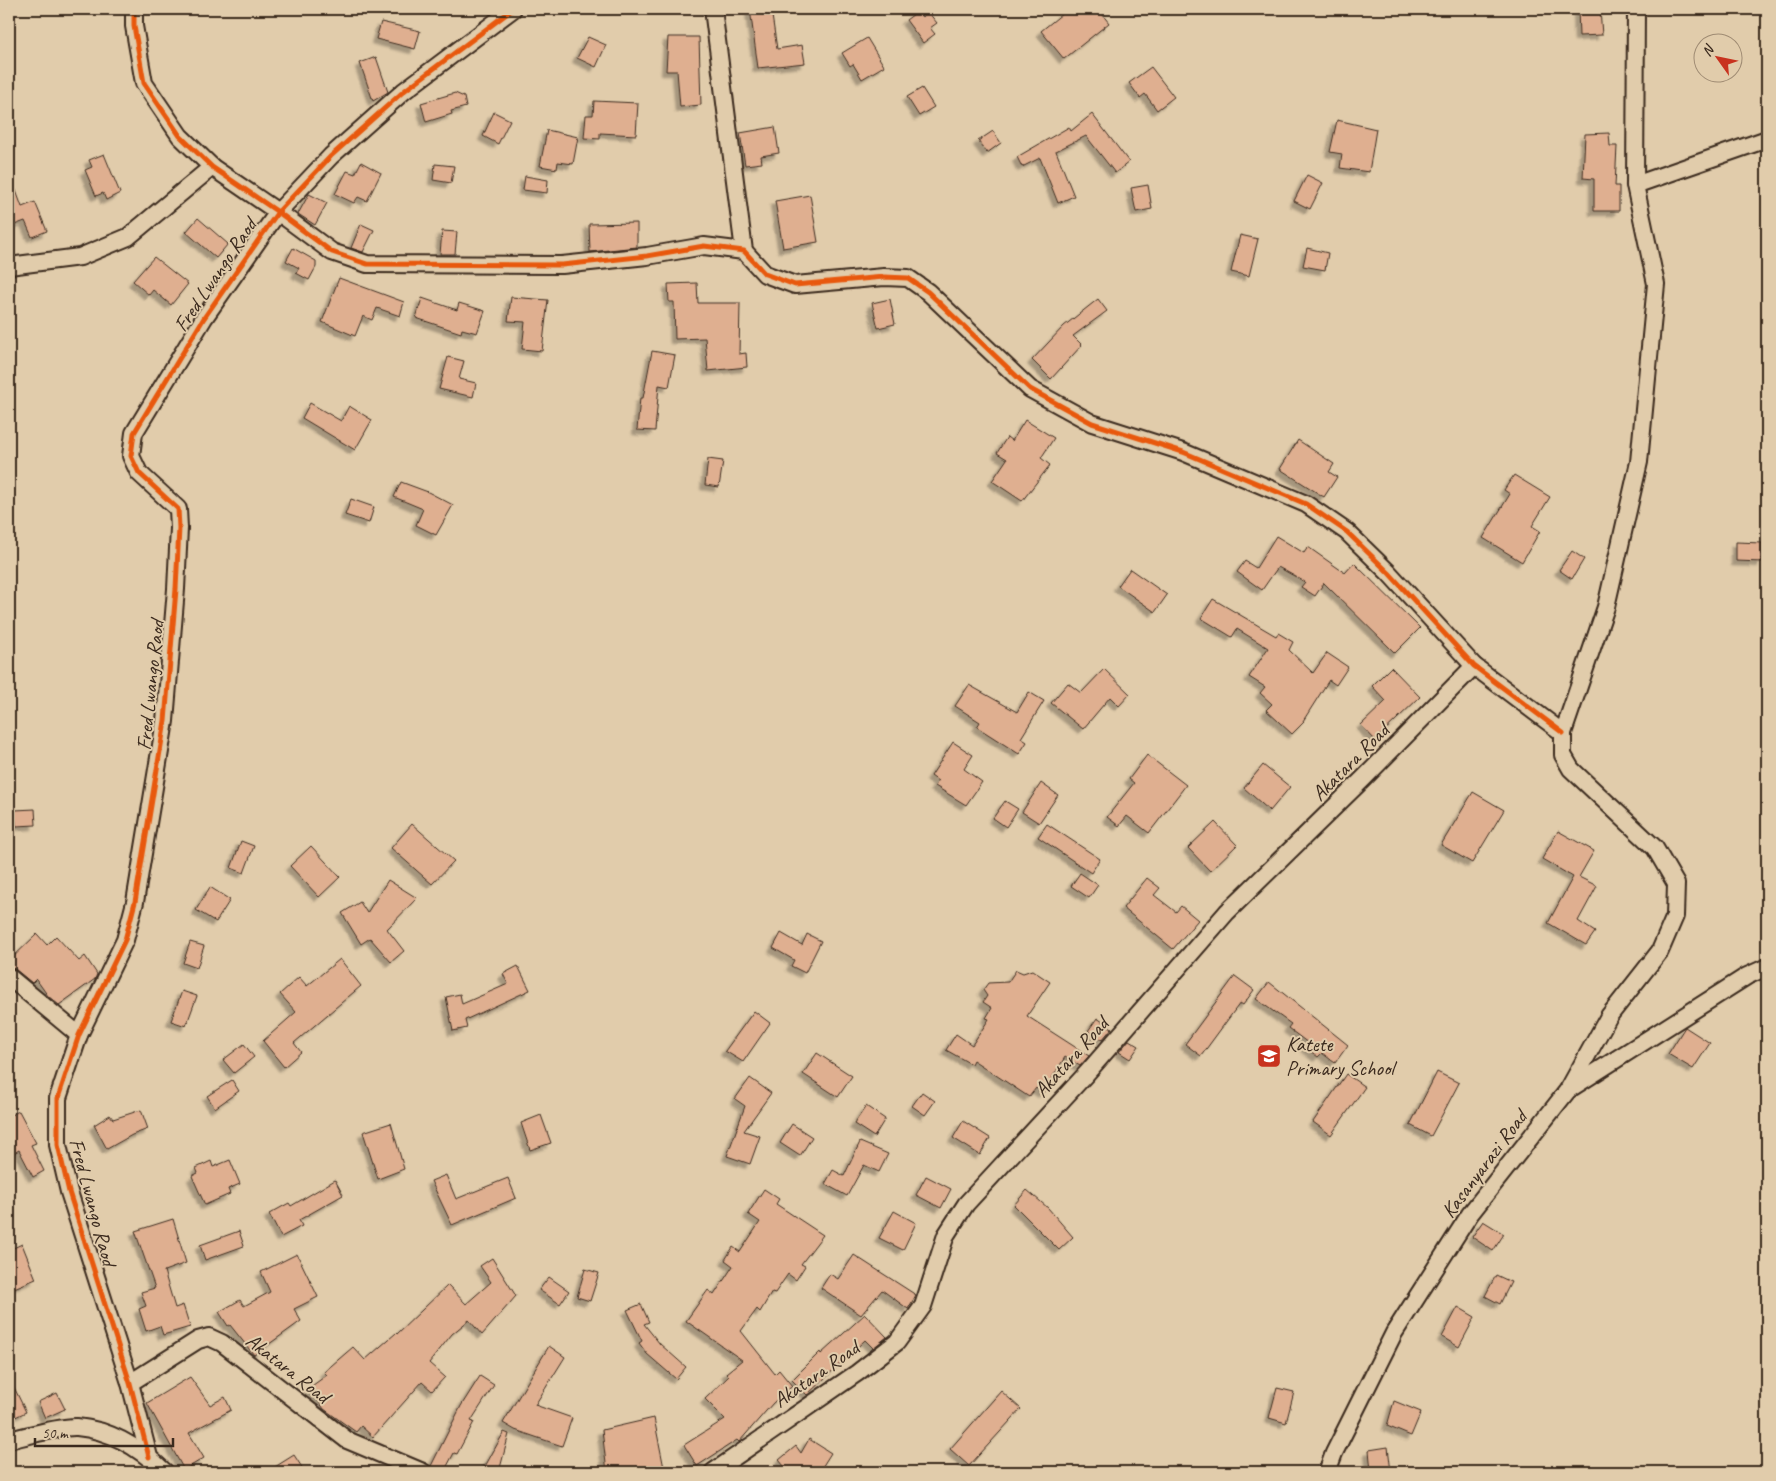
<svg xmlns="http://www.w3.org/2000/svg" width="1776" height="1481" viewBox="0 0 1776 1481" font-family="Caveat,sans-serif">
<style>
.building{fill:#dfaf90;stroke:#3b2a1e;filter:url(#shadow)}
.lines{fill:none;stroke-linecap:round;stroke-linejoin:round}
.street-casing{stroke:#3b2a1e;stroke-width:20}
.street{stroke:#e1ccab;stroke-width:16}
.cycleway-casing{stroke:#e1ccab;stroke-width:8}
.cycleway{stroke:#e8590c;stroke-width:5}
.labels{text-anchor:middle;stroke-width:4;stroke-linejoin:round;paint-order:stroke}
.street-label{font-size:21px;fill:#3b2a1e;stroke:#e1ccab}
.poi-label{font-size:21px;fill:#3b2a1e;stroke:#e1ccab;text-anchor:start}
</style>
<defs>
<filter id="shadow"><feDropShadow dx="-4.5" dy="4.5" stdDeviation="1" flood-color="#0004"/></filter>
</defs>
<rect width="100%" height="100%" fill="#e1ccab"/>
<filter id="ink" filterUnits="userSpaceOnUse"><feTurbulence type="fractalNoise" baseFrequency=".02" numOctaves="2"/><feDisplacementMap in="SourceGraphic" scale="10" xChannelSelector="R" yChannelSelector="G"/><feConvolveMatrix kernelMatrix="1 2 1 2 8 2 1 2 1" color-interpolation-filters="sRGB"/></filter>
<g filter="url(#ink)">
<g class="building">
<path d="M750,9H771L777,49L802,45L805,63L758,68Z"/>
<path d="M1068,9H1098L1109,23L1064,59L1041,31Z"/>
<path d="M1578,9H1600L1602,35L1579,36Z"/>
<path d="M918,11L922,17L928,12L937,23L930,28L935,34L923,43L906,20Z"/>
<path d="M381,22L420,31L415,49L376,39Z"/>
<path d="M588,37L606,45L596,67L577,58Z"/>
<path d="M668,37H699L701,105L680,107L677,71H666Z"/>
<path d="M867,38L884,66L862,79L853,64L850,66L842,53Z"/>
<path d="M376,57L388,92L373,101L360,63Z"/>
<path d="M1151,67L1174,97L1157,110L1145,94L1140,98L1129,83Z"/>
<path d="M922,88L934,107L919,116L907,97Z"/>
<path d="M455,93L464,97L466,107L451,111L452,114L426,122L421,103Z"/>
<path d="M594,101L638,103L636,135L600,133V139L584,138L586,115H593Z"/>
<path d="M494,112L510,120L498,144L483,136Z"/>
<path d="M1092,114L1129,162L1115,173L1086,136L1056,151L1074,196L1058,203L1040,158L1022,167L1017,157L1069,127L1071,131Z"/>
<path d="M1337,120L1376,129L1369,172L1340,168L1342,154L1330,152Z"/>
<path d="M775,127L779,153L761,156L762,163L745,165L740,133Z"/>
<path d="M547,130L578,137L573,164L558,162L557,169L540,166Z"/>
<path d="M993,131L1001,143L987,153L978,141Z"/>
<path d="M1609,133L1610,146H1617L1615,186H1619V211H1594V179L1583,178L1585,134Z"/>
<path d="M104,154L120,193L106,200L103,193L96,196L85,170L92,167L89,160Z"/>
<path d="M361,162L381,173L367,201L358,197L354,203L335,194L347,171L355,174Z"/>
<path d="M435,164L454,166L451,183L433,180Z"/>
<path d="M1307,175L1323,183L1310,209L1294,201Z"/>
<path d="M525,176L548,180L547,193L523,190Z"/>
<path d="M9,177H11L22,207L35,202L47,231L32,237L25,221L9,227Z"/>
<path d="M1148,185L1152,209L1136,212L1131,188Z"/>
<path d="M309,194L327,203L315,225L298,214Z"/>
<path d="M810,195L818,242L783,248L775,201Z"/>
<path d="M198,218L228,244L216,258L186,232Z"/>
<path d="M637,223V247L590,252L589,224Z"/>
<path d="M361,224L374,230L363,252L351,248Z"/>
<path d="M442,231L457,232L455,254H440Z"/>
<path d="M1240,235L1258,239L1249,276L1231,272Z"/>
<path d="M293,248L316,261V267L309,280L296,273L299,268L286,261Z"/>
<path d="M1307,248L1328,253L1325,270L1303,266Z"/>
<path d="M154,257L188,284L171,305L153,290L149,295L133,281Z"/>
<path d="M339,278L404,302L400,316L377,308L372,320L363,316L355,336L322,322Z"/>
<path d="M697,283L698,303H740L739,354L746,353L747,367L708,371L705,338L675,339L674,302H669L668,284Z"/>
<path d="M511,297L548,300L542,351L522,349L525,322L508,321Z"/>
<path d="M422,298L457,310L459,303L485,311L477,333L462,329L461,333L416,318Z"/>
<path d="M890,299L895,324L878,328L872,303Z"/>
<path d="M1098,299L1107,311L1073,336L1082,345L1051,379L1032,360L1064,326Z"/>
<path d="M652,351L675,355L669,387L659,385L655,431L637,430L640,398H643Z"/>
<path d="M448,357L464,361L459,379L476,383L473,397L439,389Z"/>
<path d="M310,403L341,421L349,406L372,420L355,450L302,418Z"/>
<path d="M1025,420L1054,438L1041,458L1050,465L1022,501L992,481L1007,459L997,453L1007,437L1012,441Z"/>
<path d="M1298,440L1334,464L1329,472L1337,477L1324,497L1280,469Z"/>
<path d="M708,459L723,461L719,487L705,485Z"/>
<path d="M1514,475L1550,497L1532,526L1540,531L1522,562L1483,538L1510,494L1504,490Z"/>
<path d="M401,482L428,492L453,505L436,535L416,525L423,509L394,497Z"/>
<path d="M351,499L374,507L369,523L345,515Z"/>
<path d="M1276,536L1304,553L1308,547L1345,573L1354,563L1420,628L1395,653L1324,583L1315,596L1301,587L1305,582L1278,567L1262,590L1237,572L1245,561L1256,568Z"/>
<path d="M1736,542L1762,543V562L1736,561Z"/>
<path d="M1572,551L1584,559L1572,579L1559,570Z"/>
<path d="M1130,569L1167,595L1155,612L1118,586Z"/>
<path d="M1213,599L1276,636L1278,633L1293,642L1289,650L1313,673L1327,653L1348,667L1336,685L1329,680L1303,721L1304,722L1292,734L1266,710L1272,704L1260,693L1265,687L1249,677L1268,648L1237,629L1232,637L1201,618Z"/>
<path d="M1391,667L1420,697L1375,740L1361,725L1386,701L1372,686Z"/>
<path d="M1104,669L1130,694L1119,706L1110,697L1083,729L1051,703L1068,683L1081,693Z"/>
<path d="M969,685L1017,712L1029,692L1044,701L1021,738L1027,742L1019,754L977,727L980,722L955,706Z"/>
<path d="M953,742L973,755L964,769L982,782L966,805L935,786L938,781L931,776Z"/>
<path d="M1147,755L1186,785L1149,833L1127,816L1119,826L1107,817L1134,783L1129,779Z"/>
<path d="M1263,765L1290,787L1270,811L1244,788Z"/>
<path d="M1041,783L1058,795L1039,823L1022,812Z"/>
<path d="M1473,792L1504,810L1472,863L1441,845Z"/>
<path d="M1005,801L1018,809L1006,827L993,818Z"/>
<path d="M35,809L36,825L16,826L15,810Z"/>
<path d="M1215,822L1237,845L1210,871L1188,848Z"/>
<path d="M412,824L454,861L432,884L391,848Z"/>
<path d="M1047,824L1100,859L1091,873L1038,837Z"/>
<path d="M1558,831L1594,851L1579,877L1597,886L1578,921L1595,932L1586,945L1548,923L1573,877L1542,859Z"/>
<path d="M241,841L254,846L244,873L231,868Z"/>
<path d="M311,846L340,877L319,897L290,866Z"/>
<path d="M1080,873L1098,885L1089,898L1071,886Z"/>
<path d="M1147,878L1160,888L1154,895L1176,912L1181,906L1198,920L1173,949L1123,908Z"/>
<path d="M388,880L417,898L387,929L404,951L391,962L370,938L361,944L342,913L360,902L367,913Z"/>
<path d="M210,887L230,900L216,922L196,910Z"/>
<path d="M781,933L802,945L807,934L821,941L805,973L791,966L794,960L773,948Z"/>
<path d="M37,934L47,945L56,936L79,961L85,956L97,974L95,979L59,1005L48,996L36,979L32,983L15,969L9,967V961Z"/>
<path d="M190,942L204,946L197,968L183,963Z"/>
<path d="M340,959L361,986L294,1043L301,1052L284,1067L263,1041L296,1012L280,994L299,977L307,986Z"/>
<path d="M518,966L530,990L465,1020L467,1028L453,1031L446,997L460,994L462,1004L508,984L503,974Z"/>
<path d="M1016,970L1023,973L1032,970L1050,982L1027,1016L1089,1056L1080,1066L1065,1057L1043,1093L1036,1088L1029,1097L973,1060L971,1064L946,1050L956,1034L972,1045L989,1019L986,1018L992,1008L983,1002L987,996L983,990L988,983L1008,982Z"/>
<path d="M1235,976L1254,990L1243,1005L1240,1003L1201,1056L1185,1044Z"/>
<path d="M1269,982L1348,1045L1335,1063L1322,1053L1318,1057L1305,1047L1308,1043L1288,1028L1291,1024L1256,999Z"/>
<path d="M182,991L197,996L186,1026L171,1021Z"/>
<path d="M754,1011L770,1023L743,1062L725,1051Z"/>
<path d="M1097,1018L1112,1028L1102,1040L1088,1031Z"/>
<path d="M1685,1027L1710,1043L1693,1069L1668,1054Z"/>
<path d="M1129,1040L1139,1046L1130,1059L1119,1052Z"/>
<path d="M244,1044L254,1057L234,1073L223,1060Z"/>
<path d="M817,1053L852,1076L838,1097L803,1074Z"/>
<path d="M1437,1072L1459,1083L1431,1136L1410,1125Z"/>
<path d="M1346,1074L1365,1087L1331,1135L1313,1122Z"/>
<path d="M750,1078L771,1093L744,1131L760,1136L750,1164L727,1156L745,1106L735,1099Z"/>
<path d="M232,1080L239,1091L215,1108L207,1096Z"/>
<path d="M922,1092L935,1101L925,1115L912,1106Z"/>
<path d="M866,1106L885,1119L874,1137L854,1124Z"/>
<path d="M141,1110L148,1129L132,1135L107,1149L94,1125L110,1115L113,1119Z"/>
<path d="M19,1111L36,1143L31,1145L44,1171L33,1177L19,1150L9,1156V1116Z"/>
<path d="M541,1115L551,1143L530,1150L521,1123Z"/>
<path d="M963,1121L990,1138L980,1155L953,1138Z"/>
<path d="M391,1123L404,1169L378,1179L363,1132Z"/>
<path d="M792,1124L812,1137L800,1156L780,1143Z"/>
<path d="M860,1142L888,1154L879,1172L864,1165L847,1196L825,1184L833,1170L844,1176Z"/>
<path d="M230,1160L240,1184L228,1189L230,1194L205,1205L192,1176L198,1173L196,1168L211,1161L213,1167Z"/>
<path d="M446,1175L456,1199L508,1178L516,1198L452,1225L431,1181Z"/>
<path d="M926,1176L951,1189L941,1208L916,1195Z"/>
<path d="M335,1180L343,1195L299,1220L302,1226L281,1237L269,1214L289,1203L291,1206Z"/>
<path d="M764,1189L779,1199L776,1204L823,1235L801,1264L805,1266L796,1280L788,1274L775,1293L772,1292L760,1312L757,1309L741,1331L775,1374L779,1370L792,1386L773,1403L739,1442L737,1440L697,1466L684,1445L725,1419L705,1399L729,1376L726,1373L742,1360L686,1321L708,1290L714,1295L733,1266L725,1260L733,1247L740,1252L760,1222L748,1214Z"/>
<path d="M1027,1190L1048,1208L1073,1237L1059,1250L1014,1205Z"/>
<path d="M894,1211L916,1223L903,1250L879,1238Z"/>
<path d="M173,1219L186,1263L164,1271L175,1308L183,1305L190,1327L163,1335L160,1326L146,1331L139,1309L146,1306L141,1292L155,1288L135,1231Z"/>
<path d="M1483,1221L1504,1234L1493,1251L1472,1237Z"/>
<path d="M239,1231L244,1246L205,1260L200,1245Z"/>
<path d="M22,1244L36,1279L14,1288L9,1274V1250Z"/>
<path d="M297,1254L318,1297L294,1309L301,1321L254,1355L230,1325L228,1326L219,1312L240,1300L244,1306L270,1292L261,1272Z"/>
<path d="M854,1255L916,1295L908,1309L882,1290L861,1315L821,1288L830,1274L838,1279Z"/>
<path d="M492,1258L516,1296L482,1335L469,1320L452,1334L429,1363L445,1377L432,1391L422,1382L373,1437L361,1426L356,1432L324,1409L309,1388L327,1375L324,1372L353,1347L365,1360L396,1333L397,1334L448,1285L466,1304L491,1282L480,1266Z"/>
<path d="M585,1269L599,1273L590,1301L577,1297Z"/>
<path d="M1496,1275L1511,1282L1500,1304L1485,1296Z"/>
<path d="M549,1277L569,1291L560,1304L539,1290Z"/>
<path d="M641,1304L649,1322L644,1324L660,1344L686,1367L676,1379L647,1354L639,1343L642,1341L627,1310Z"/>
<path d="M1458,1307L1475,1317L1459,1347L1442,1337Z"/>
<path d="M865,1314L887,1337L873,1348L865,1340L807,1395L792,1380L820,1352L821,1354Z"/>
<path d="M549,1346L565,1357L535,1405L572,1418L562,1446L515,1430L503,1423Z"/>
<path d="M480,1376L494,1385L471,1421L474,1422L457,1454L454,1453L444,1472H439L431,1466L461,1406Z"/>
<path d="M9,1377L26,1412L9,1420Z"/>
<path d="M190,1377L210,1405L225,1397L231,1410L189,1433L204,1458L184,1470L147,1403Z"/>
<path d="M1277,1388L1294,1392L1286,1423L1269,1418Z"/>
<path d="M1001,1391L1021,1409L969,1466L950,1449Z"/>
<path d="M57,1393L65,1409L45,1418L38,1402Z"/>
<path d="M1394,1401L1421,1412L1411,1436L1387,1426Z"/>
<path d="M654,1418L664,1468L642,1472H607L602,1430Z"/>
<path d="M504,1432L509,1434L499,1472H482Z"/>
<path d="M809,1439L831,1453L819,1472H789L779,1460L796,1446L801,1453Z"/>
<path d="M1388,1447L1391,1472H1371L1369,1450Z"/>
<path d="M294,1455L305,1472H267Z"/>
</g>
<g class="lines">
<defs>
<g id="street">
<path d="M134,9V26L144,83L180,136L212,167L278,212L204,318L134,433L131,456L139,473L178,509L179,528L176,589L165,721L135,902L125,940L79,1035L58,1098V1145L69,1192L130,1383L149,1457"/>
<path d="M513,9L404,91L331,156L278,212L332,252L367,264L562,265L647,256L704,246L744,251L765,274L795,285L884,277L908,278L928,292L1030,389L1092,423L1183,452L1306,504L1347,532L1389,573L1474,666L1563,733"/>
<path d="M713,9L744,251"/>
<path d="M1635,185L1767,139"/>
<path d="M9,266L80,257L128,237L212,167"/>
<path d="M9,977L79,1035"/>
<path d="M1568,1090L1609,1016L1660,951L1675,916L1676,884L1655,848L1571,769L1563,755V733L1606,607L1639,462L1656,284L1635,185L1636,9"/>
<path d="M130,1383L198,1340L209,1337L222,1343L347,1440L423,1472"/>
<path d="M9,1440C26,1436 61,1426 77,1427C111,1430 141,1449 165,1472"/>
<path d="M713,1472L857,1373L897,1342L923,1306L946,1235L966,1204L1086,1074L1227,912L1363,779L1474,666"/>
<path d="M1327,1472L1334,1453L1394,1333L1470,1214L1568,1090L1747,976L1767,967"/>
</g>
</defs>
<use href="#street" class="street-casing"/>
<use href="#street" class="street"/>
<defs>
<g id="cycleway">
<path d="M134,9V26L144,83L180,136L212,167L278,212L204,318L134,433L131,456L139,473L178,509L179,528L176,589L165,721L135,902L125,940L79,1035L58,1098V1145L69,1192L130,1383L149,1457"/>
<path d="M513,9L404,91L331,156L278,212L332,252L367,264L562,265L647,256L704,246L744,251L765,274L795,285L884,277L908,278L928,292L1030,389L1092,423L1183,452L1306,504L1347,532L1389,573L1474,666L1563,733"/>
</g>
</defs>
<use href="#cycleway" class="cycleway-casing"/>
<use href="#cycleway" class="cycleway"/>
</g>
</g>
<defs>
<symbol id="school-square" viewBox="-11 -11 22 22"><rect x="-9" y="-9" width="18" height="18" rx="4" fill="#c8321e" stroke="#e1ccab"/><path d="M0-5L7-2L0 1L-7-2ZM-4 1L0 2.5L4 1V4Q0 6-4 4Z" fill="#fff"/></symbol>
</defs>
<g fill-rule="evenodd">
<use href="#school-square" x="1255" y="1042" width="28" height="28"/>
</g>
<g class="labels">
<g class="street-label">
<text transform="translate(215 275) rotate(-56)" y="7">Fred Lwango Raod</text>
<text transform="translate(150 685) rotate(-84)" y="7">Fred Lwango Raod</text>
<text transform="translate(1350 762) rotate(-45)" y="7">Akatara Road</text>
<text transform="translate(1071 1057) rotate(-48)" y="7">Akatara Road</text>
<text transform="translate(1484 1164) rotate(-53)" y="7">Kasanyarazi Road</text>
<text transform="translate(93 1202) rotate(75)" y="7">Fred Lwango Raod</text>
<text transform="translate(288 1368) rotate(38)" y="7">Akatara Road</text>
<text transform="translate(816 1374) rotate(-35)" y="7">Akatara Road</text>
</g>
<g class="poi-label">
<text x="1286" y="1051">Katete<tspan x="1286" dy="24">Primary School</tspan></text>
</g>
</g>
<rect width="1776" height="1481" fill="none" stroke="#e1ccab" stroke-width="30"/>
<rect x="15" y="15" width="1746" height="1451" fill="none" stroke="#3b2a1e" stroke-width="2" filter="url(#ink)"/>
<g transform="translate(1718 58) rotate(303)"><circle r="24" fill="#e1ccab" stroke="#9f8b73"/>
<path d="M0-4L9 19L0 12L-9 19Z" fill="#c8321e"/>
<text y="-8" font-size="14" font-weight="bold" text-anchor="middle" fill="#3b2a1e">N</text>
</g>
<path d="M35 1438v8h138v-8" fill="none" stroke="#3b2a1e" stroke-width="2.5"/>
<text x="42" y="1438" font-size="15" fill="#3b2a1e" stroke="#e1ccab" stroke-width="4" paint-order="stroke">50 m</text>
</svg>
